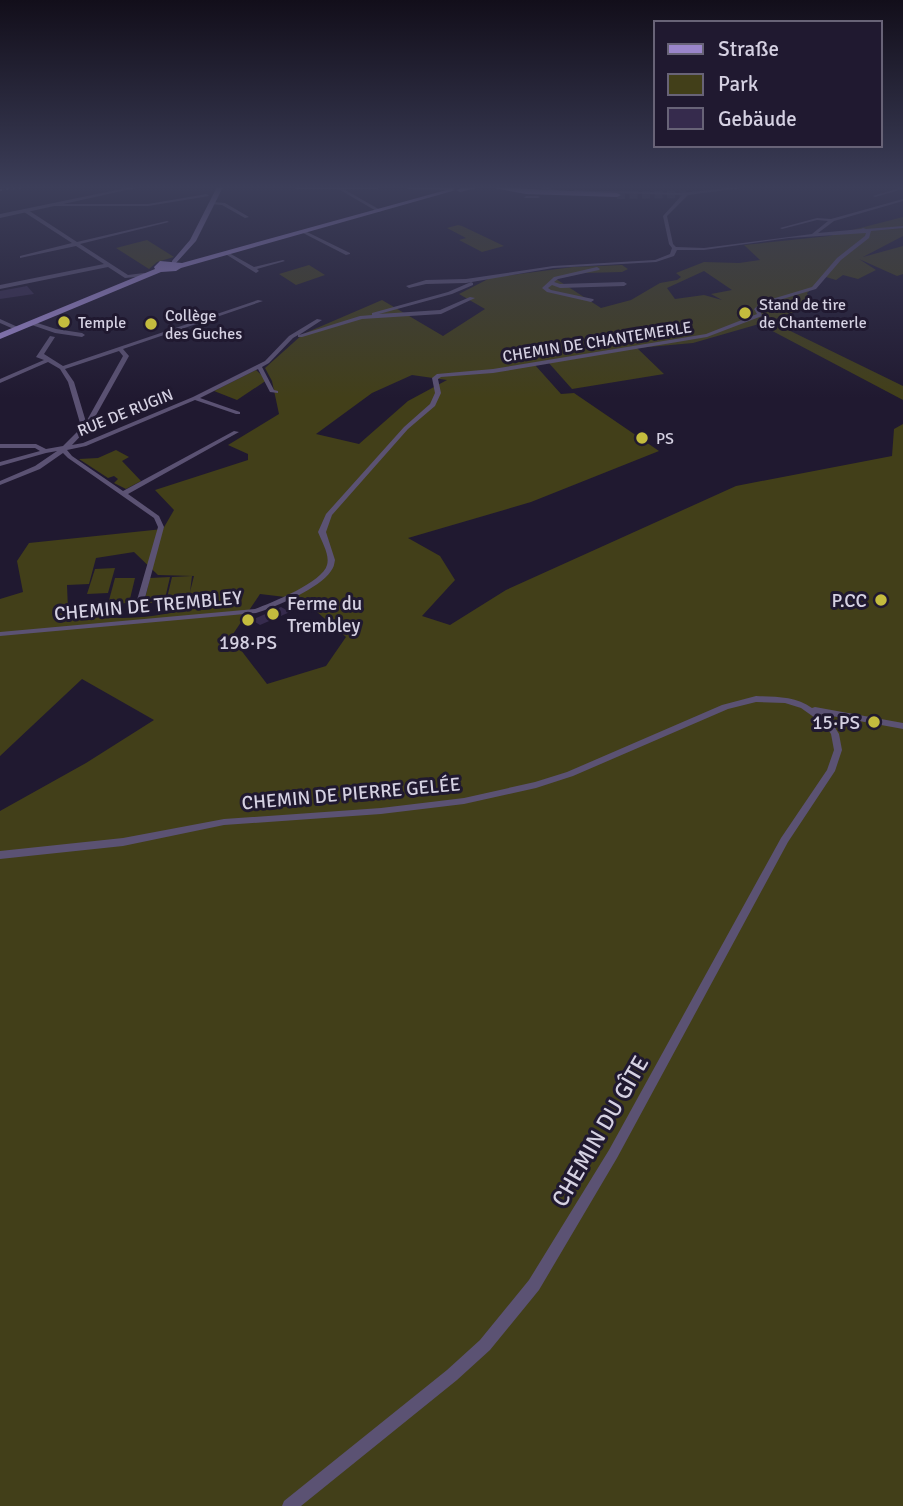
<svg xmlns="http://www.w3.org/2000/svg" width="903" height="1506" viewBox="0 0 903 1506" font-family="Signika,sans-serif">
<style>
.green{fill:#423f19;fill-rule:evenodd}
.building{fill:#362b4d}
.lines{fill:none;stroke-linecap:round;stroke-linejoin:round}
.primary-tunnel{stroke:#3b354b;stroke-width:8;stroke-dasharray:8 4.5;stroke-linecap:butt}
.minor{fill:#5b5273;fill-rule:evenodd}
.tertiary{fill:#5b5273;fill-rule:evenodd}
.secondary{fill:#7e6fa4;fill-rule:evenodd}
.primary{fill:#9a85ca;fill-rule:evenodd}
.rail{stroke:#a6a2b4;stroke-width:2;stroke-dasharray:2 4.5;stroke-linecap:butt}
.poi-dot{fill:#c4bc3e;stroke:#201930;stroke-width:2.5}
.labels{text-anchor:middle;stroke-width:6;stroke-linejoin:round;paint-order:stroke}
.far-poi-label{font-size:16px;fill:#d5d1e2;stroke:#201930;text-anchor:start}
.far-street-label{font-size:16px;fill:#d5d1e2;stroke:#201930}
.poi-label{font-size:19px;fill:#d5d1e2;stroke:#201930;text-anchor:end}
.street-label{font-size:19px;fill:#d5d1e2;stroke:#201930}
.near-street-label{font-size:23px;fill:#d5d1e2;stroke:#201930}
</style>
<rect width="100%" height="100%" fill="#201930"/>
<g class="green">
<path d="M903,217V236L863,257L903,246V274L897,276L859,259L876,270L858,279L843,275L836,280L826,277L807,293L812,306L770,321L903,386V400L759,324L693,343L637,348L664,374L572,389L548,362L535,365L561,394L574,393L659,451L531,502L408,538L440,556L455,580L422,616L450,625L506,590L736,486L892,456L894,429L903,424V1506H0V811L86,763L154,720L82,679L0,756V599L23,592L17,561L29,543L163,529L174,510L155,490L248,460V454L228,445L279,414L272,381L265,368L303,334L382,300L443,336L485,309L459,294L490,278L573,267L622,265L628,269L622,272L583,273L556,279L601,308L631,300L660,283L677,280L681,277L676,273L704,262L739,263L760,260L744,245L829,236ZM704,271L732,290L711,294L722,300L704,295L675,299L667,288ZM412,375L447,380L408,401L359,444L316,434L372,393ZM134,552L158,575L194,576L190,592L192,576L172,577L166,602H187L185,610C147,619 105,622 68,610L67,585L89,584L96,558ZM260,594L302,599L346,637L326,666L267,684L231,637Z"/>
<path d="M458,225L462,226L504,246L482,252L459,240L466,238L447,228Z"/>
<path d="M147,240L174,257L157,262L149,269L116,248Z"/>
<path d="M309,265L325,275L296,285L279,274Z"/>
<path d="M256,370L267,380L237,400L214,391Z"/>
<path d="M116,450L129,457L122,461L141,481L126,489L114,483L118,479L114,476L108,478L79,459L98,458Z"/>
<path d="M115,568L108,593L87,594L95,569Z"/>
<path d="M170,577L164,603H144L150,578Z"/>
<path d="M115,578H135L129,603L108,604Z"/>
</g>
<g class="building">
<path d="M27,286L34,294L0,299V291Z"/>
<path d="M281,607L290,612L260,625L252,620Z"/>
</g>
<g class="lines">
<path class="primary-tunnel" d="M617,195L686,194"/>
<g class="minor">
<path d="M335,187H340L382,211L378,212Z"/>
<path d="M537,187H544L559,191L557,192Z"/>
<path d="M737,187H749L688,195L667,216L673,244L676,247L704,248L812,234L828,221L817,220L782,229L780,228L817,218L831,219L903,199V201L834,221L818,233L861,229L863,228L866,229L903,226V228L871,231L869,238L841,260L816,289L766,304L760,309L762,316L707,337L493,373L441,377L438,379L441,393L435,406L408,429L332,515L326,532L335,560C334,565 334,567 331,571C320,588 276,607 256,613L0,636V632L255,609C271,603 323,582 327,565C330,555 322,542 318,532L326,514L404,427L430,404L435,393L432,378L437,374L493,369L706,334L757,314L754,309L762,302L812,287L837,258L865,236L866,233L789,238L704,250H677L674,256L656,262L553,268L466,283L426,284L409,288L406,286L426,280L466,279L553,266L655,260L670,254L672,248L669,244L663,216L682,195L575,192L573,190L681,193Z"/>
<path d="M903,187V189L875,197L873,196Z"/>
<path d="M207,194L209,196L148,206H53L51,205L53,204H148Z"/>
<path d="M526,196H538L540,197L538,198H524Z"/>
<path d="M213,202L225,203L249,217L245,218L222,205L211,204Z"/>
<path d="M24,210H28L77,242L167,221L169,222L80,244L128,275L144,273L147,275L146,276L125,278L108,267L0,289V285L104,264L76,246L20,258V256L72,243L24,212Z"/>
<path d="M305,231L350,253V254L346,255L303,233V232Z"/>
<path d="M229,253L254,267L283,260L285,261L257,269L259,271L256,273L227,255V254Z"/>
<path d="M597,267L600,269L599,270L558,279L554,282L560,284L624,282L627,284L624,286L560,288L552,285L548,288L551,290L593,299L594,300L591,302L547,292L542,288L554,277Z"/>
<path d="M471,282L473,283V285L452,294L379,314L440,310L470,297L475,298L441,314L362,319L302,337H298V335L293,338L269,363L262,367L274,390L278,391V393L270,392L258,369L200,398L240,412V414H236L195,400L86,446L67,450L72,456L123,491L234,431L239,432L128,494L159,516L164,527L142,609H136L135,607L158,527L154,518L68,458L63,453L40,469L0,485V481L35,466L57,451L46,453L0,466V462L40,451L35,448H0V444H36L46,449L63,446L85,424L80,423L68,382L60,369L48,362L0,383V379L44,360L36,357L50,336L55,337L44,354L63,366L258,300L263,301L123,349L129,356L90,426L72,445L83,443L193,397L265,361L289,336L317,319L322,320L299,335L360,316L372,315V313L448,292ZM119,351L123,356L86,422L74,382L65,369Z"/>
<path d="M0,319L20,328L21,329L16,330L0,323Z"/>
<path d="M31,321L56,329L82,333L85,335L82,337L55,333L29,324V322Z"/>
<path d="M756,696C776,697 796,696 812,708L815,707L903,723V729L821,714L831,721L839,734L842,750L835,771L788,842L617,1158L539,1290L490,1350L457,1380L301,1506H282L284,1501L447,1370L480,1340L529,1280L609,1150L781,838L827,770L834,750L831,734L825,725L801,708L785,703L756,702L728,709L573,776L536,788L464,804L381,814L224,825L123,846L0,859V851L123,838L224,819L381,808L464,798L535,782L567,772L722,705Z"/>
</g>
<path class="tertiary" d="M131,187H140L0,218V214Z"/>
<g class="secondary">
<path d="M217,187H223L196,241L176,263H172V261L190,240Z"/>
<path d="M293,187H380L377,189H296Z"/>
<path d="M405,187H454L455,188L452,190L408,189Z"/>
</g>
<g class="primary">
<path d="M467,187H480L460,192L456,190Z"/>
<path d="M488,187L617,193L621,195L617,197L526,194Z"/>
<path d="M450,189L456,190L181,268L176,271L161,272L0,339V333L155,269L154,267L160,261L182,263Z"/>
</g>
<path class="rail" d="M0,190L26,187"/>
</g>
<linearGradient id="sky" x2="0" y2="1"><stop stop-color="#120e1a"/><stop offset="0.47" stop-color="#3c3e59"/><stop offset="1" stop-color="#3c3e59" stop-opacity="0"/></linearGradient>
<rect width="903" height="398" fill="url(#sky)"/>
<g class="poi-dot">
<circle cx="745" cy="313" r="7"/>
<circle cx="64" cy="322" r="7"/>
<circle cx="151" cy="324" r="7"/>
<circle cx="642" cy="438" r="7"/>
<circle cx="881" cy="600" r="7"/>
<circle cx="273" cy="614" r="7"/>
<circle cx="248" cy="620" r="7"/>
<circle cx="874" cy="722" r="7"/>
</g>
<g class="labels">
<g class="far-poi-label">
<text x="759" y="310">Stand de tire<tspan x="759" dy="18">de Chantemerle</tspan></text>
<text x="165" y="321">Collège<tspan x="165" dy="18">des Guches</tspan></text>
<text x="78" y="328">Temple</text>
<text x="656" y="444">PS</text>
</g>
<g class="far-street-label">
<text transform="translate(597 341) rotate(-9)" y="6">CHEMIN DE CHANTEMERLE</text>
<text transform="translate(125 412) rotate(-22)" y="6">RUE DE RUGIN</text>
</g>
<g class="poi-label">
<text x="867" y="607">P.CC</text>
<text x="287" y="610" text-anchor="start">Ferme du<tspan x="287" dy="22">Trembley</tspan></text>
<text x="248" y="649" text-anchor="middle">198·PS</text>
<text x="860" y="729">15·PS</text>
</g>
<g class="street-label">
<text transform="translate(148 605) rotate(-5)" y="7">CHEMIN DE TREMBLEY</text>
<text transform="translate(351 793) rotate(-5)" y="7">CHEMIN DE PIERRE GELÉE</text>
</g>
<g class="near-street-label">
<text transform="translate(600 1131) rotate(-60)" y="8">CHEMIN DU GÎTE</text>
</g>
</g>
<rect x="654" y="21" width="228" height="126" fill="#201930" stroke="#686377" stroke-width="2"/>
<rect x="668" y="44" width="35" height="10" fill="#9a85ca" stroke="#686377" stroke-width="2"/>
<text x="718" y="56" font-size="21" fill="#d5d1e2">Straße</text>
<rect x="668" y="74" width="35" height="21" fill="#423f19" stroke="#686377" stroke-width="2"/>
<text x="718" y="91" font-size="21" fill="#d5d1e2">Park</text>
<rect x="668" y="108" width="35" height="21" fill="#362b4d" stroke="#686377" stroke-width="2"/>
<text x="718" y="126" font-size="21" fill="#d5d1e2">Gebäude</text>
</svg>
